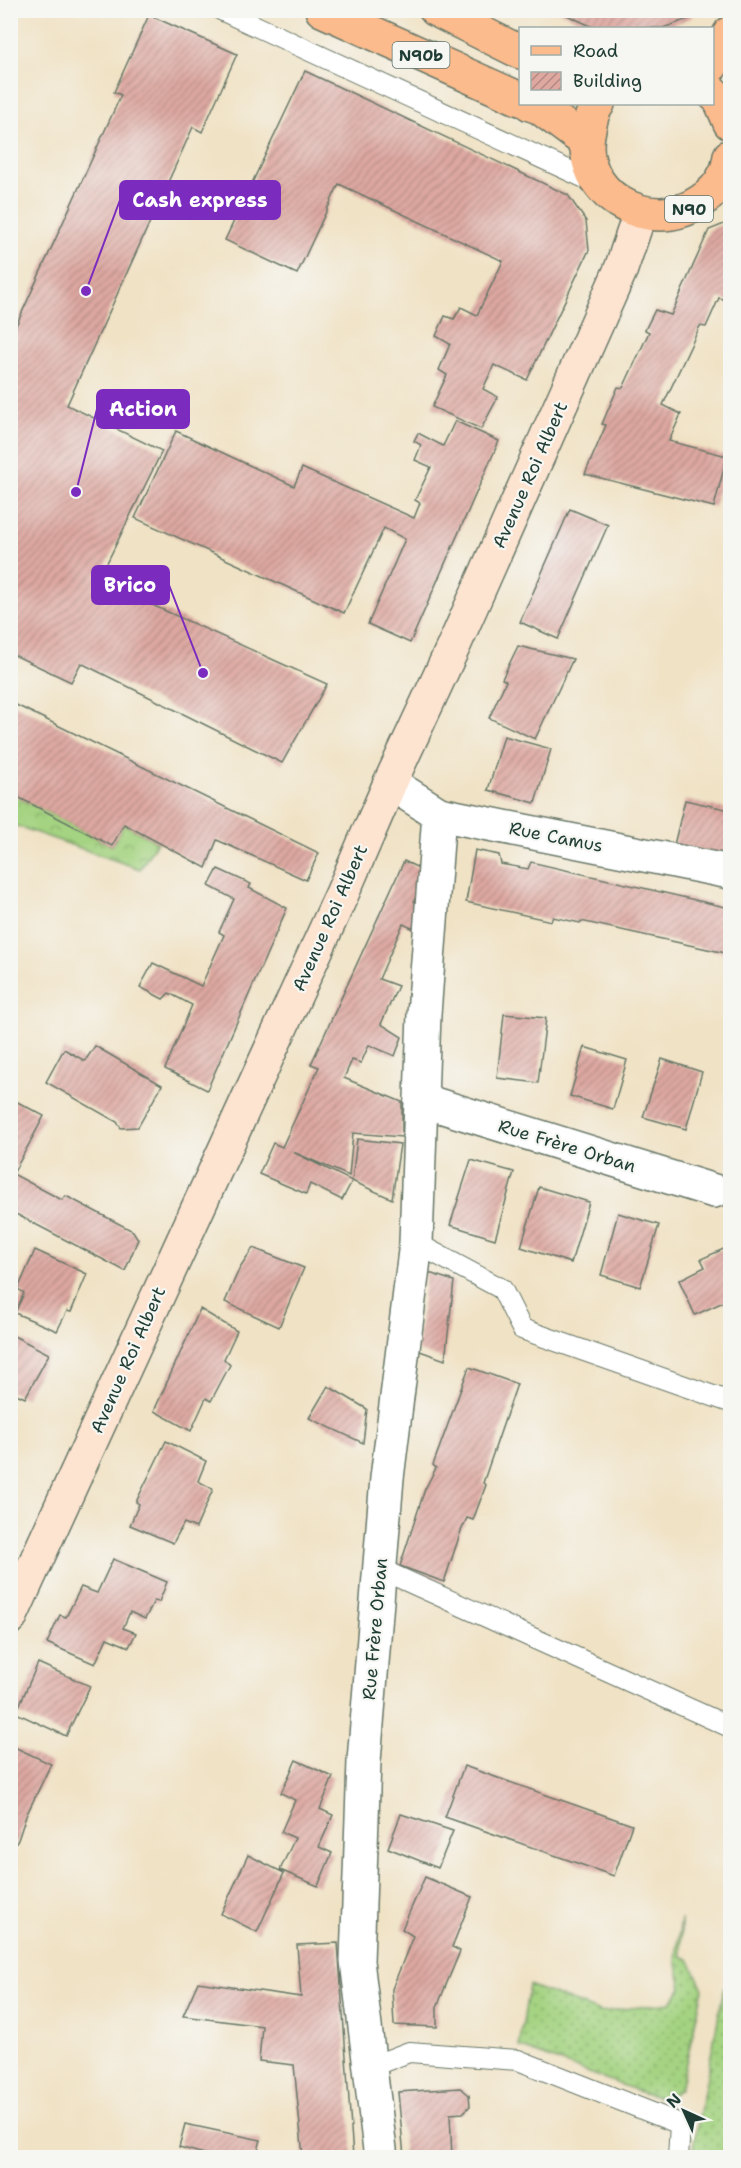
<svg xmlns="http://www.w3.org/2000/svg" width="741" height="2168" viewBox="0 0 741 2168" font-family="'Shantell Sans',sans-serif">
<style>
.grass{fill:url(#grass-dots);stroke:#62885a;stroke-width:1.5}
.park{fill:url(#park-crowns);stroke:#62885a;stroke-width:1.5}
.building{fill:url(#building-hatch)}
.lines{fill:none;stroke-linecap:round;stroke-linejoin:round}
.lane-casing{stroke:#687767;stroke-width:22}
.street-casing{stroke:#687767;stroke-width:36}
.secondary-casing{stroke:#687767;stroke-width:36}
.primary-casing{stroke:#687767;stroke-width:36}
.lane{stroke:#fff;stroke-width:20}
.street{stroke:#fff;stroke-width:33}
.secondary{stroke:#fde4d1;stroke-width:33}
.primary{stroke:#fbbb8d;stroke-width:33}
.labels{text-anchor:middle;stroke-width:4.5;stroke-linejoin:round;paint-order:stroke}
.shield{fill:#f6f6f2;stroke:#60746d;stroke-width:1.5}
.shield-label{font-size:16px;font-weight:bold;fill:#1f3d34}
.street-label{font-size:18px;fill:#1f3d34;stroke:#f6f6f2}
.leader{fill:none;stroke:#7b2cbf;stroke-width:2}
.callout-dot{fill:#7b2cbf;stroke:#f6f6f2;stroke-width:2}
.callout{fill:#7b2cbf;stroke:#7b2cbf;stroke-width:2}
.callout-label{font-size:20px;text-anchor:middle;font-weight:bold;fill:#fff}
</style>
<defs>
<pattern id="grass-dots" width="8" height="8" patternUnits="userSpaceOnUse" patternTransform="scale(1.5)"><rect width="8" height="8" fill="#a4d381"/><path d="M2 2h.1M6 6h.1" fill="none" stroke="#85ac6a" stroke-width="1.8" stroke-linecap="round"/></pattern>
<pattern id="park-crowns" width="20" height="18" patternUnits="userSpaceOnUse" patternTransform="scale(1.5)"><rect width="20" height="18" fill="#a4d381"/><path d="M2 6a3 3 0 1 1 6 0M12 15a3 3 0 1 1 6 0" fill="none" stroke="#85ac6a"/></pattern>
<pattern id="building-hatch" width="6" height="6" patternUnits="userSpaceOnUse" patternTransform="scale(1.5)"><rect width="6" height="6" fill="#dea8a1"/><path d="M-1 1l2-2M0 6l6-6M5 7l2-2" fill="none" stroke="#b38a84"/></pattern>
</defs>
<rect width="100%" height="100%" fill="#f6f6f2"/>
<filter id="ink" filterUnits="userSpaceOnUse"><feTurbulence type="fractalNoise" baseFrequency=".0167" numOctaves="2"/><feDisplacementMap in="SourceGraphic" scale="12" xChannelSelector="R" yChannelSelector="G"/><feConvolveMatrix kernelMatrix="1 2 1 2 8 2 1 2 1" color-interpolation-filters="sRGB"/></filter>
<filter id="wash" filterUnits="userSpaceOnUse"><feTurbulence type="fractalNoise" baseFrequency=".008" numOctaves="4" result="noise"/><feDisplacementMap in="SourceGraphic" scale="24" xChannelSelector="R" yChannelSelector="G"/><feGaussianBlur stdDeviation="1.35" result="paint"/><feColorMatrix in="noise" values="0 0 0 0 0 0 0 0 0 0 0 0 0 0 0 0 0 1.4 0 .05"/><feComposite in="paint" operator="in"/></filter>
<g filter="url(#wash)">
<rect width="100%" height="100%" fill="#f0e2c5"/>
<g class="grass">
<path d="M681,1919V1956L689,1959L703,1989L680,2089C668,2100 657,2097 643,2093L519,2047L529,1985L600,2012L670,2003L682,1988L676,1959Z"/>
<path d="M724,1988L730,1991V2157H693L692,2153Z"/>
</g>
<path class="park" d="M11,793L112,846L124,824L157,842L140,869L11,824Z"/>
<g id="blocks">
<g class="building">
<path d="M556,10H695L691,18L663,28H595Z"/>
<path d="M149,15L237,54L202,132L193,127L67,405L162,451L100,577L117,589L327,684L282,763L81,663L71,682L10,653V339L121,95L114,92Z"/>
<path d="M305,71L568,195L586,221L589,250L527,380L494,365L483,389L498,397L481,429L432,407L447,375L439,370L450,344L436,336L445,316L454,319L461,307L477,315L503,261L339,184L297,274L225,240Z"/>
<path d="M724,224L730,226V301L719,298L706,327L700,326L663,405L681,414L669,441L727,456L714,507L585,474L606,425L602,424L618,387L623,388L649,332L645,330L655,310L671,315L709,230Z"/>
<path d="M455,421L499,441L410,643L368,624L405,539L384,528L344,613L135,518L176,431L294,486L302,468L414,518L420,503L415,500L431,467L415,460L421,445L414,441L418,433L443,446Z"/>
<path d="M570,509L608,525L558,639L520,622Z"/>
<path d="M518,646L573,659L535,739L489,718L506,681L502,679Z"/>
<path d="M10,702L319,853L306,880L217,840L206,868L124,824L112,846L10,793Z"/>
<path d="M504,736L551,749L535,803L488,790Z"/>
<path d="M685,800L730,810V857L674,845Z"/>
<path d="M475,850L499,855L501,864L528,869L531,862L730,908V954L581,921L580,923L553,917L551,921L466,902Z"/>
<path d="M404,861L427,872L414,901L427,908L423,933L403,924L379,979L398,986L381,1024L402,1037L395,1056L369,1045L361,1063L352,1060L344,1078L402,1102V1137L353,1133L349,1176L293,1152L352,1181L342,1200L310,1184L306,1194L259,1174L273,1143L282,1147L319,1067L311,1064Z"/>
<path d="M218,869L251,884L249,888L287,908L207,1090L165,1069L192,1005L169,993L163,999L140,987L153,963L201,986L224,935L219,932L234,899L209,886Z"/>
<path d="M504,1014L546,1018L538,1083L497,1078Z"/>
<path d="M95,1046L162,1085L138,1127L121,1128L117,1122L46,1082L64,1049L85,1061Z"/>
<path d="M584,1047L627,1060L613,1109L570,1096Z"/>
<path d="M662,1059L702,1072L686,1129L643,1117Z"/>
<path d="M10,1098L44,1116L13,1174L62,1200L66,1196L133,1231L138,1239L125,1271L10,1211Z"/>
<path d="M357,1139L400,1144L392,1199L352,1181Z"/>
<path d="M471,1160L514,1172L495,1239L450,1225Z"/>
<path d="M539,1187L589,1202L571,1263L521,1247Z"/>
<path d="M618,1213L659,1225L640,1287L601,1275Z"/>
<path d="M728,1247L730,1253V1299L695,1315L679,1280L705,1267L701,1259Z"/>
<path d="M253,1248L304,1268L279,1327L225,1302L240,1267Z"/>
<path d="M35,1250L87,1274L71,1312L67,1311L57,1331L15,1313L24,1293L18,1289Z"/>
<path d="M426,1272L454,1281L445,1360L417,1350Z"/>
<path d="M200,1309L237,1331L224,1359L230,1365L211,1401L206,1398L191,1431L154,1411Z"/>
<path d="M10,1334L49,1354L25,1398L10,1391Z"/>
<path d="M469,1367L517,1384L483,1483L486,1485L473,1520L467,1518L461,1531L444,1582L400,1566L425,1489L436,1468L433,1465Z"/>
<path d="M328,1386L367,1409L363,1443L309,1418Z"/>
<path d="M166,1441L206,1461L198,1481L213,1489L196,1528L184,1523L173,1543L130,1525L139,1504L136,1502Z"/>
<path d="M113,1559L167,1582L159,1602L154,1601L145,1619L130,1612L123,1628L136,1633L129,1647L107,1638L95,1664L47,1643L60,1615L66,1617L81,1587L97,1593Z"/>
<path d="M38,1663L90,1686L66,1736L16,1713Z"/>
<path d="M10,1745L51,1764L26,1816L18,1840L10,1853Z"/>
<path d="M296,1760L333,1777L320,1809L333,1815L319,1847L332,1853L318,1886L280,1870L295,1838L281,1832L295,1800L281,1793Z"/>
<path d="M464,1766L632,1825L614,1876L445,1817Z"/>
<path d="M401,1814L453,1831L438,1868L388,1848Z"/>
<path d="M248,1855L284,1873L257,1932L221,1914Z"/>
<path d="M425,1877L472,1897L452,1947L460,1951L437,2007V2027L394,2025L392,1989L413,1936L402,1929Z"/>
<path d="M338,1943L353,2157H303L294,2065L259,2061L262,2026L183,2016L198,1982L301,1997L297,1945Z"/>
<path d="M461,2088L469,2095L470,2106L463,2113L450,2114L452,2157H404L398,2092Z"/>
<path d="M185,2124L261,2140L256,2157H215L179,2147Z"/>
</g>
</g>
</g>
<g filter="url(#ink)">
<use href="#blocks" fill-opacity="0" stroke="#687767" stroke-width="1.5"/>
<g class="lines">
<defs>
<g id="lane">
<path d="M221,10L600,185"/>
<path d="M416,1243L502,1289L522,1329L730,1402"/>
<path d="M380,1569L730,1727"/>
<path d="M370,2067L409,2052L518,2060L680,2124L678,2158"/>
</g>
<g id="street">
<path d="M390,783L439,814L730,872"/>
<path d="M421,1100L714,1191"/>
<path d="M381,2158L357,1961L364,1761L387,1478L416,1243L424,1014L439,814"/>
</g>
<path id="secondary" d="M10,1618L342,894L390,783L456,641L621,269L640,213"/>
<g id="primary">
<path d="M322,10L520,99"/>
<path d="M436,10L520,52"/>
<path d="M712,65L730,33"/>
<path d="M712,92L720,100L730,123"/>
<path d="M530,104L539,107L586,142"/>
<path d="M598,104C592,111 591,120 589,129C574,193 649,237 701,201C710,195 720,185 725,174C728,169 729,162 730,156"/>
</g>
</defs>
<use href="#lane" class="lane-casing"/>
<use href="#street" class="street-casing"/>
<use href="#secondary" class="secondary-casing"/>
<use href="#primary" class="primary-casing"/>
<use href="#lane" class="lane"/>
<use href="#street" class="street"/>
<use href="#secondary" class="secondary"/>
<use href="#primary" class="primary"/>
</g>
</g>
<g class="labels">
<g class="shield">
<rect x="392.5" y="42" width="57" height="26" rx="4.5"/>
<rect x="665" y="196" width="48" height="26" rx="4.5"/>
</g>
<g class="shield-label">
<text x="421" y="61">N90b</text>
<text x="689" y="215">N90</text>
</g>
<g class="street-label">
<text transform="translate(530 475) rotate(-66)" y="6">Avenue Roi Albert</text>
<text transform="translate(556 837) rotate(11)" y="6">Rue Camus</text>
<text transform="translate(330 918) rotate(-66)" y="6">Avenue Roi Albert</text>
<text transform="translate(567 1146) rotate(17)" y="6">Rue Frère Orban</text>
<text transform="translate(128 1360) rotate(-66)" y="6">Avenue Roi Albert</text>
<text transform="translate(375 1629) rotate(-85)" y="6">Rue Frère Orban</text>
</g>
</g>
<path class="leader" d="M86 291L120 200M76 492L97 409M203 673L169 585"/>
<g class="callout-dot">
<circle cx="86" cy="291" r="6"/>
<circle cx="76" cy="492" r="6"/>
<circle cx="203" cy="673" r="6"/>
</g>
<g class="callout">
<rect x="120" y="181" width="160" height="38" rx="6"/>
<rect x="97" y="390" width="92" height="38" rx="6"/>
<rect x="92" y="566" width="77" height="38" rx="6"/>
</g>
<g class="callout-label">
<text x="200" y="207">Cash express</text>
<text x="143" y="416">Action</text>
<text x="130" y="592">Brico</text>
</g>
<rect width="741" height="2168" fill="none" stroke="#f6f6f2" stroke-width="36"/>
<rect x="519" y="27" width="195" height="78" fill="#f6f6f2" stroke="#a0aca6" stroke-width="1.5"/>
<rect x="531" y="46" width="30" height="9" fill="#fbbb8d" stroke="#a0aca6" stroke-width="1.5"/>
<text x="573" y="57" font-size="18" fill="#1f3d34">Road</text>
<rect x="531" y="72" width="30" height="18" fill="url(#building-hatch)" stroke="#a0aca6" stroke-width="1.5"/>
<text x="573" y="87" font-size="18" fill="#1f3d34">Building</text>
<g transform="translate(684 2111) rotate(315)" stroke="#f6f6f2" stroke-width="4.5" paint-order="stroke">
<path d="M0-4.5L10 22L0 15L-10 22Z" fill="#1f3d34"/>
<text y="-9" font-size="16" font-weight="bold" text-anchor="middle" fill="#1f3d34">N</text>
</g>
</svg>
